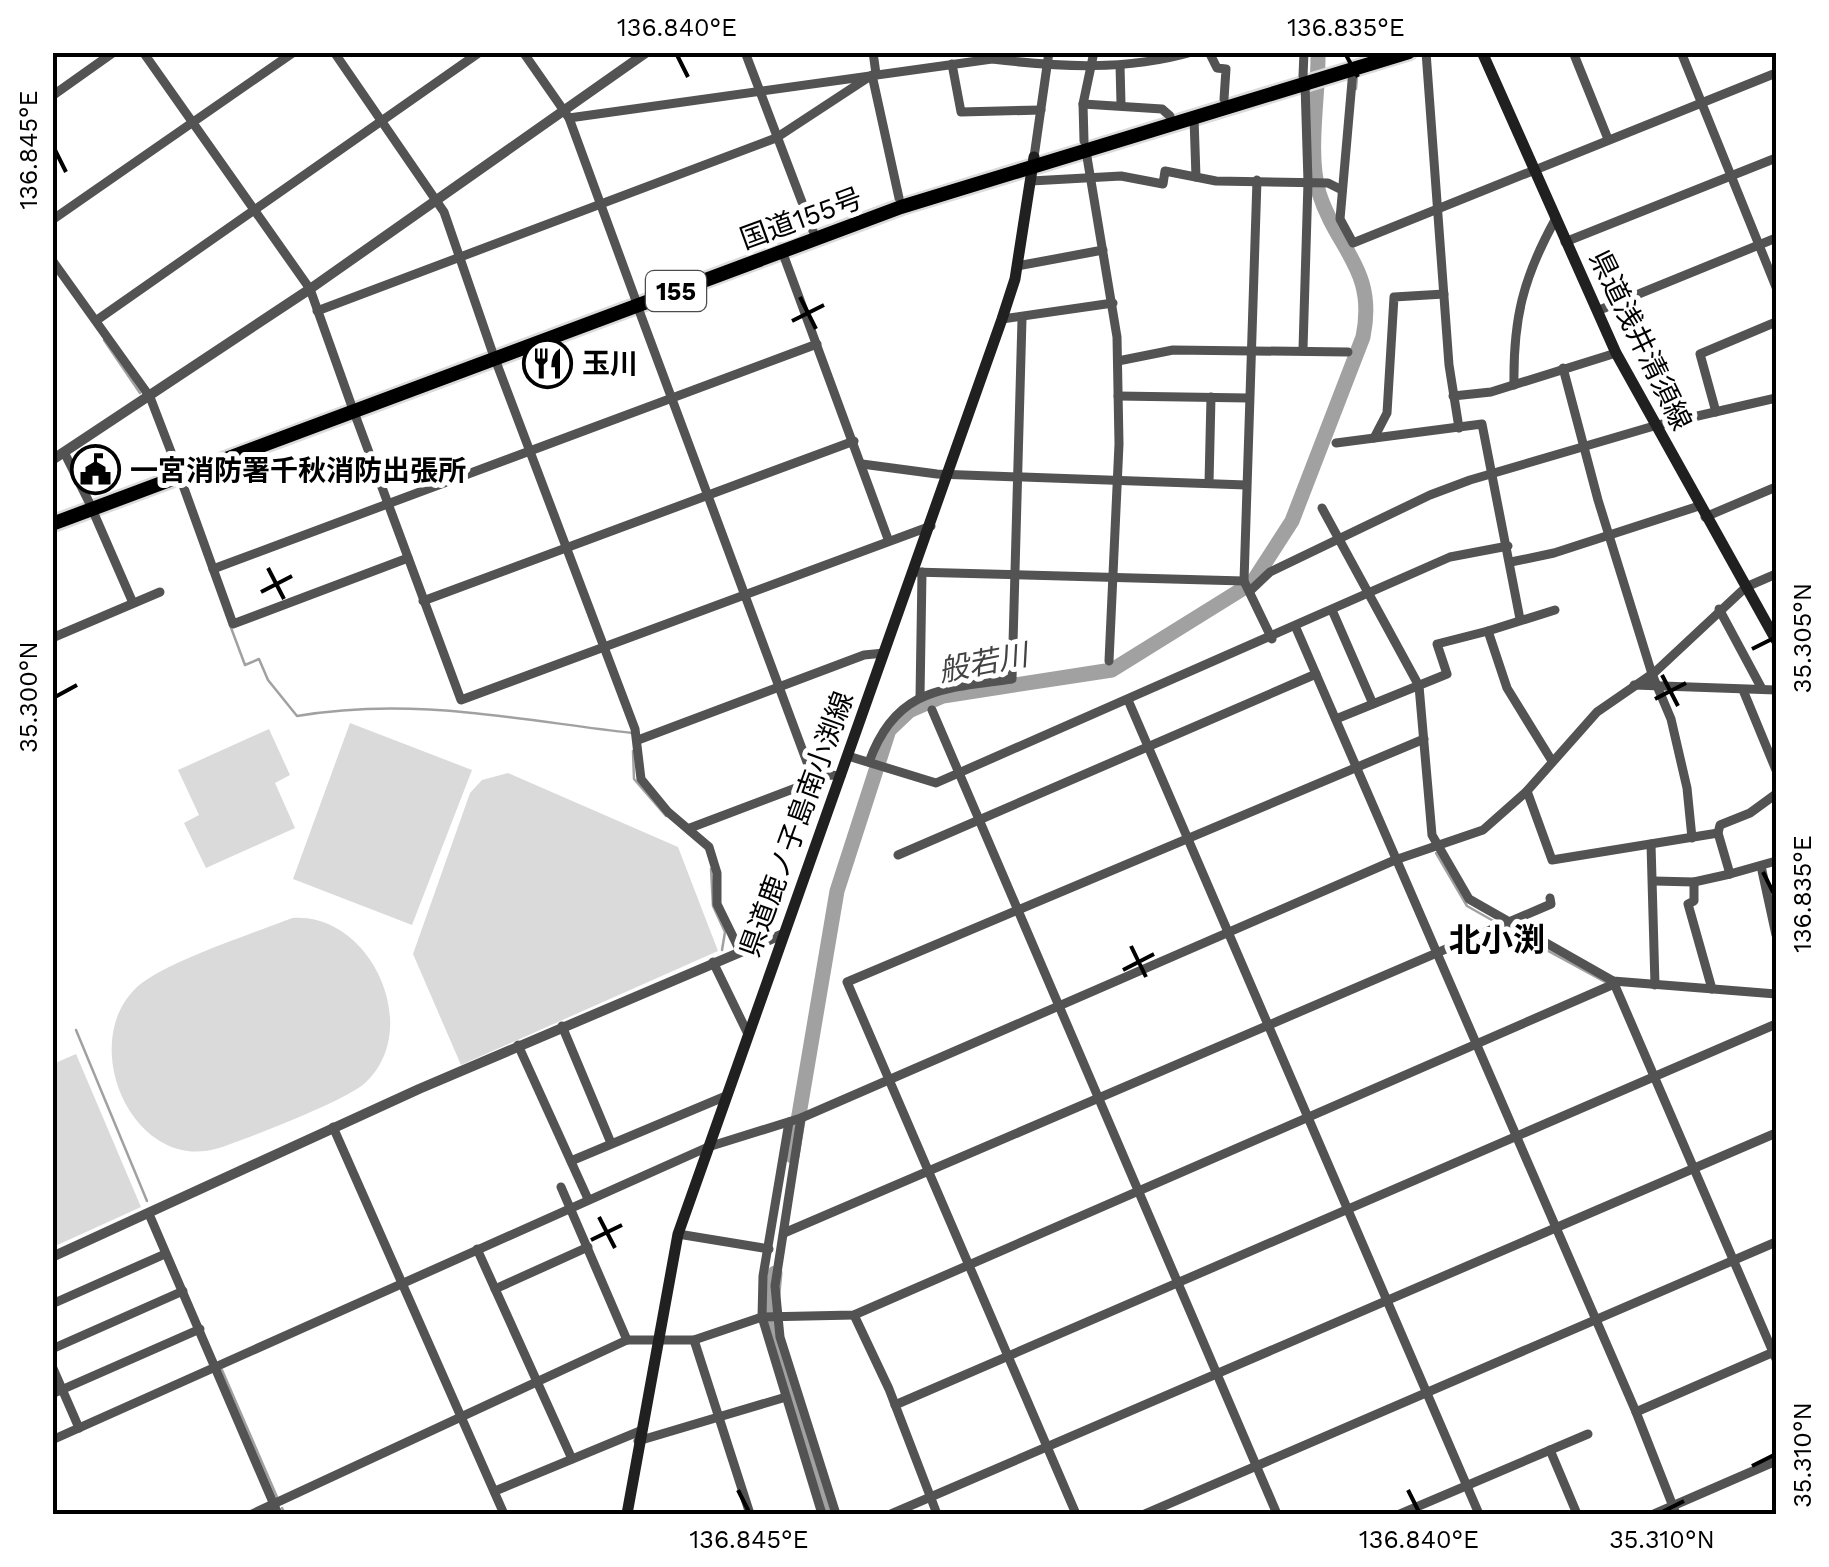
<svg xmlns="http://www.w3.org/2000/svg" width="1829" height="1567" viewBox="0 0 1829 1567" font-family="'Work Sans','Noto Sans JP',sans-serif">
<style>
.green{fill:#dadada}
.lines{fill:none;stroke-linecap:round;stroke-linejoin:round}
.stream{stroke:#a1a1a1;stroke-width:2.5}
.river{stroke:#a1a1a1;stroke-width:15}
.trunk-casing{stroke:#dbdbdb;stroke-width:19}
.minor{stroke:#535353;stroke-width:9}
.tertiary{stroke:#535353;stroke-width:10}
.secondary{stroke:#202020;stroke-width:11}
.trunk{stroke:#000;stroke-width:14}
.ticks{fill:none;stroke:#000;stroke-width:4}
.labels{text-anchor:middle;stroke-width:10;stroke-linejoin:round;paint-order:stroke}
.shield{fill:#fff;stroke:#4c4c4c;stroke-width:2.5}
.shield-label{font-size:25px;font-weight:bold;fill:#000}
.street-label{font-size:28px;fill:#000;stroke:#fff}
.poi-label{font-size:28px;font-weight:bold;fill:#000;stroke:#fff;text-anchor:start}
.water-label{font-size:30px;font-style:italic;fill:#424242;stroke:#fff}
.quarter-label{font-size:32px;font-weight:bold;fill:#000;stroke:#fff}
.neatline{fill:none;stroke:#000;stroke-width:4}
.ticks-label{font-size:25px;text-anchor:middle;fill:#000}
</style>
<rect width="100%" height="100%" fill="#fff"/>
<g class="green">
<path d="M350,723L472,770L412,925L293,879Z"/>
<path d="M269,729L290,775L275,783L295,828L206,868L184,823L199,815L178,770Z"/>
<path d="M508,773L678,847L718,951L461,1065L413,954L470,793L482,780Z"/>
<path d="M292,918C371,912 424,1029 365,1083C347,1100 247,1139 219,1148C135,1174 78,1048 134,990C158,964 255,933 292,918Z"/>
<path d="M76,1054L141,1207L53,1247V1064Z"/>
</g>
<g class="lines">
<g class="stream">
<path d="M1356,89L1357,76"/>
<path d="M104,340L140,393"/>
<path d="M230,625L245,665L259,659L268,680L297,716C413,696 517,720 632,733"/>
<path d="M633,751L634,779L666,816"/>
<path d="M1436,853L1467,906L1497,923"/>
<path d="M711,869L713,906L725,932L722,950"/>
<path d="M1508,929L1607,983"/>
<path d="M76,1030L147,1201"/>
<path d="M222,1370L277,1497"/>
<path d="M282,1508L285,1514"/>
</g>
<g class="river">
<path d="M792,1156L837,891L889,730L909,711L943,696L1112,670L1252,583L1292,521L1363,337C1377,269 1337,250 1319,193C1307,152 1319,94 1318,52"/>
<path d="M775,1273L771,1316L775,1337L830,1514"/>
</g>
<defs>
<path id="trunk" d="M52,524L901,207L1409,52"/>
</defs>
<use href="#trunk" class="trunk-casing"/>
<g class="minor">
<path d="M143,52L310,289L351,404"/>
<path d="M334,52L444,212L492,351"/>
<path d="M523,52L569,118L635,298"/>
<path d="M745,52L813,231"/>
<path d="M873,52L876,74"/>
<path d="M1209,52L1217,68L1226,69L1224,99"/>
<path d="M1426,52L1449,365L1459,428"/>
<path d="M1573,52L1608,139"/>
<path d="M1681,52L1776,287"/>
<path d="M952,64L961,112L1041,110"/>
<path d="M1120,65L1121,104"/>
<path d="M1353,70L1340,219L1353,243L1776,73"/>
<path d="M1303,76L1304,52"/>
<path d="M52,96L114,52"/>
<path d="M1083,104L1162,109L1170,116"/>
<path d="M569,118L992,59C1059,67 1126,71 1192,52"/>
<path d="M1194,118L1196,177"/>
<path d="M1084,141L1083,104L1094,52"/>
<path d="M1086,151L1117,337L1119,444L1109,661"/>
<path d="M1034,157L1049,52"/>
<path d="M1257,180L1244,581L1272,639"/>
<path d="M1031,181L1121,176L1163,184L1165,171L1216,181L1328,183L1342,190"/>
<path d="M52,220L294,52"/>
<path d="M1565,242L1776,158"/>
<path d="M782,251L888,539"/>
<path d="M52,260L150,397L178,470"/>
<path d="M1017,266L1103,250"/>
<path d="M637,305L814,781"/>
<path d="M317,311L776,138L872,75L899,198"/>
<path d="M1597,311L1776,238"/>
<path d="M1002,319L1113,303"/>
<path d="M97,320L480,52"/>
<path d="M1303,349L1308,182L1305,84"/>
<path d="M495,359L635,729L641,779L668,812L709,847L717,873V904L740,951"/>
<path d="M1118,361L1173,350L1348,352"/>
<path d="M1563,368L1598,500L1652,674L1671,719L1687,788L1692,838"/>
<path d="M1514,385C1513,319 1523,278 1555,220"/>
<path d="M1118,396L1248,398"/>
<path d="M1453,396L1491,392L1616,353"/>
<path d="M354,412L461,700L931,526"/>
<path d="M1716,412L1700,354L1776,322"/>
<path d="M1374,438L1387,413L1394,297L1444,294"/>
<path d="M1336,443L1482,424L1520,619"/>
<path d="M64,452L89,502"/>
<path d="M862,464L937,474L1246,485"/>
<path d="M180,477L233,624L408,558"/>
<path d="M1209,483L1211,397"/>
<path d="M1322,508L1419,686L1432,835L1469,899L1613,981L1776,994"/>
<path d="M92,509L133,603"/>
<path d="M1705,517L1776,487"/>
<path d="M1511,562L1554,553L1699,506"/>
<path d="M213,569L817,344"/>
<path d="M913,572L1244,581"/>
<path d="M1250,591L1270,572L1430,495L1470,480L1654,426L1776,398"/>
<path d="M423,601L854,441"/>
<path d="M1719,609L1762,689"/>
<path d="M1332,610L1373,704"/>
<path d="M1296,628L1636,1412L1676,1514"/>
<path d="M52,638L160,592"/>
<path d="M1634,685L1776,690"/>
<path d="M1743,690L1776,770"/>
<path d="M920,697L922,572"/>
<path d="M1128,700L1479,1514"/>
<path d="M932,710L1277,1514"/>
<path d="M1336,719L1447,674L1437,644L1488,631"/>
<path d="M638,740L864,655L884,653"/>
<path d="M848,756L936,783L1450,557L1508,546"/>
<path d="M1552,761L1507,688L1488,631L1555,610"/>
<path d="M869,762C896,687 943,689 1012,679L1022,319"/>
<path d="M1527,791L1552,860L1718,833L1730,874L1776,861"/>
<path d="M690,828L830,775L841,776"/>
<path d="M1718,833L1720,825L1750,813L1776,794"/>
<path d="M1651,844L1655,985"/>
<path d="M898,855L1316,674"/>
<path d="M1761,866L1776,935"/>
<path d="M1654,881L1694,882L1730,874"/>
<path d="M1694,882V901L1688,904L1712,989"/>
<path d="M713,962L748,1034"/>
<path d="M1613,981L1776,1359"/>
<path d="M562,1026L611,1143"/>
<path d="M518,1045L588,1199"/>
<path d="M801,1118L775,1286L780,1337L836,1514"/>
<path d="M789,1122L763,1276L762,1317L822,1514"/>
<path d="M333,1127L504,1514"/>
<path d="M571,1161L726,1096"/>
<path d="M561,1187L627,1340"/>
<path d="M149,1214L278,1514"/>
<path d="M784,1233L1551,904L1550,898"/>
<path d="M678,1234L769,1249"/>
<path d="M477,1249L572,1459"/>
<path d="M495,1289L588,1247"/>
<path d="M52,1304L165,1254"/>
<path d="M854,1315L889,1389L937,1514"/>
<path d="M694,1340L750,1514"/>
<path d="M52,1349L183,1291"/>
<path d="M52,1366L79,1428"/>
<path d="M52,1394L200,1329"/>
<path d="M895,1405L1776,1024"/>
<path d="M1636,1412L1776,1351"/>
<path d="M52,1440L708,1147L801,1118L1395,860L1483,830L1527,791L1597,712L1655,672L1746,587L1776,574"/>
<path d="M638,1441L786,1397"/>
<path d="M1550,1450L1577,1514"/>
<path d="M495,1491L640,1431"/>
<path d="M252,1514L627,1340H694L762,1317L854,1315L1614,984"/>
<path d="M891,1514L1776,1133"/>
<path d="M1076,1514L847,982L1424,739"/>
<path d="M1145,1514L1776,1242"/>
<path d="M1400,1514L1588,1434"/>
<path d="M1654,1514L1776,1461"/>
</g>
<g class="tertiary">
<path d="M52,460L310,289L647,52"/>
<path d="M52,1257L419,1089L783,934"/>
</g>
<g class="secondary">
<path d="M1482,52L1616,353L1776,640"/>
<path d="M627,1514L678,1234L1002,319L1015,279L1034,157"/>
</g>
<use href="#trunk" class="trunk"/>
</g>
<path class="ticks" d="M677,55L688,77M1346,55L1358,77M55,150L66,172M800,297L816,329M792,321L824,305M268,568L284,599M261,592L292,576M1752,649L1774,638M1662,675L1678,706M55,697L77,685M1655,699L1686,683M1763,872L1774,894M1131,946L1146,977M1123,970L1154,954M599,1217L615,1248M591,1240L622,1225M1752,1466L1774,1455M738,1490L749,1512M1408,1490L1419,1512M1662,1512L1684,1501"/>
<defs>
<symbol id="restaurant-ring" viewBox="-11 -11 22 22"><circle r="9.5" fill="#fff" stroke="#000" stroke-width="1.5"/><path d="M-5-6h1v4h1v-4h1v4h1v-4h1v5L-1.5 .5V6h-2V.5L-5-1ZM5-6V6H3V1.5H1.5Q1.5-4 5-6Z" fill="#000"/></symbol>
<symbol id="civic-ring" viewBox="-11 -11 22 22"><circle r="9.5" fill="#fff" stroke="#000" stroke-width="1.5"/><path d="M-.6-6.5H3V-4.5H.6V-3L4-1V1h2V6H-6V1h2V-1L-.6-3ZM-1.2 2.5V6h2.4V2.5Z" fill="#000"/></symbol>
</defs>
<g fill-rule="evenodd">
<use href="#restaurant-ring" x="520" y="336" width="55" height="55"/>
<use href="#civic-ring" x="68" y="442" width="55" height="55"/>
</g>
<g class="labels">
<rect class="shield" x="646" y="271" width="60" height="40" rx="8"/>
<g class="shield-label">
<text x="676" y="300">155</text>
</g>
<g class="street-label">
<text transform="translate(801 218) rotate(-20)" y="10">国道155号</text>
<text transform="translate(1641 340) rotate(64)" y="10">県道浅井清須線</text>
<text transform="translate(796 824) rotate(-70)" y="10">県道鹿ノ子島南小渕線</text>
</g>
<g class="poi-label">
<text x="582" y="373">玉川</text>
<text x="130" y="480">一宮消防署千秋消防出張所</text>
</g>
<g class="water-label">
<text transform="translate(983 663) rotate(-11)" y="10">般若川</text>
</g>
<g class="quarter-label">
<text x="1497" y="951">北小渕</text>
</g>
</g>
<rect width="1829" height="1567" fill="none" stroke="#ffffff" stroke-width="110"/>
<rect x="55" y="55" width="1719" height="1457" class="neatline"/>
<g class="ticks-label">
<text x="677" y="36">136.840°E</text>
<text x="1346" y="36">136.835°E</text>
<text transform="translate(28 150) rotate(-90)" y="9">136.845°E</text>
<text transform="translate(1802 638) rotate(-90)" y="9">35.305°N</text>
<text transform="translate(28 697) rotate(-90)" y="9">35.300°N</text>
<text transform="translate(1802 894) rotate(-90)" y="9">136.835°E</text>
<text transform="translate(1802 1455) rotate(-90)" y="9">35.310°N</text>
<text x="749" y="1548">136.845°E</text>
<text x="1419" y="1548">136.840°E</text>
<text x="1662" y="1548">35.310°N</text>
</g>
</svg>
